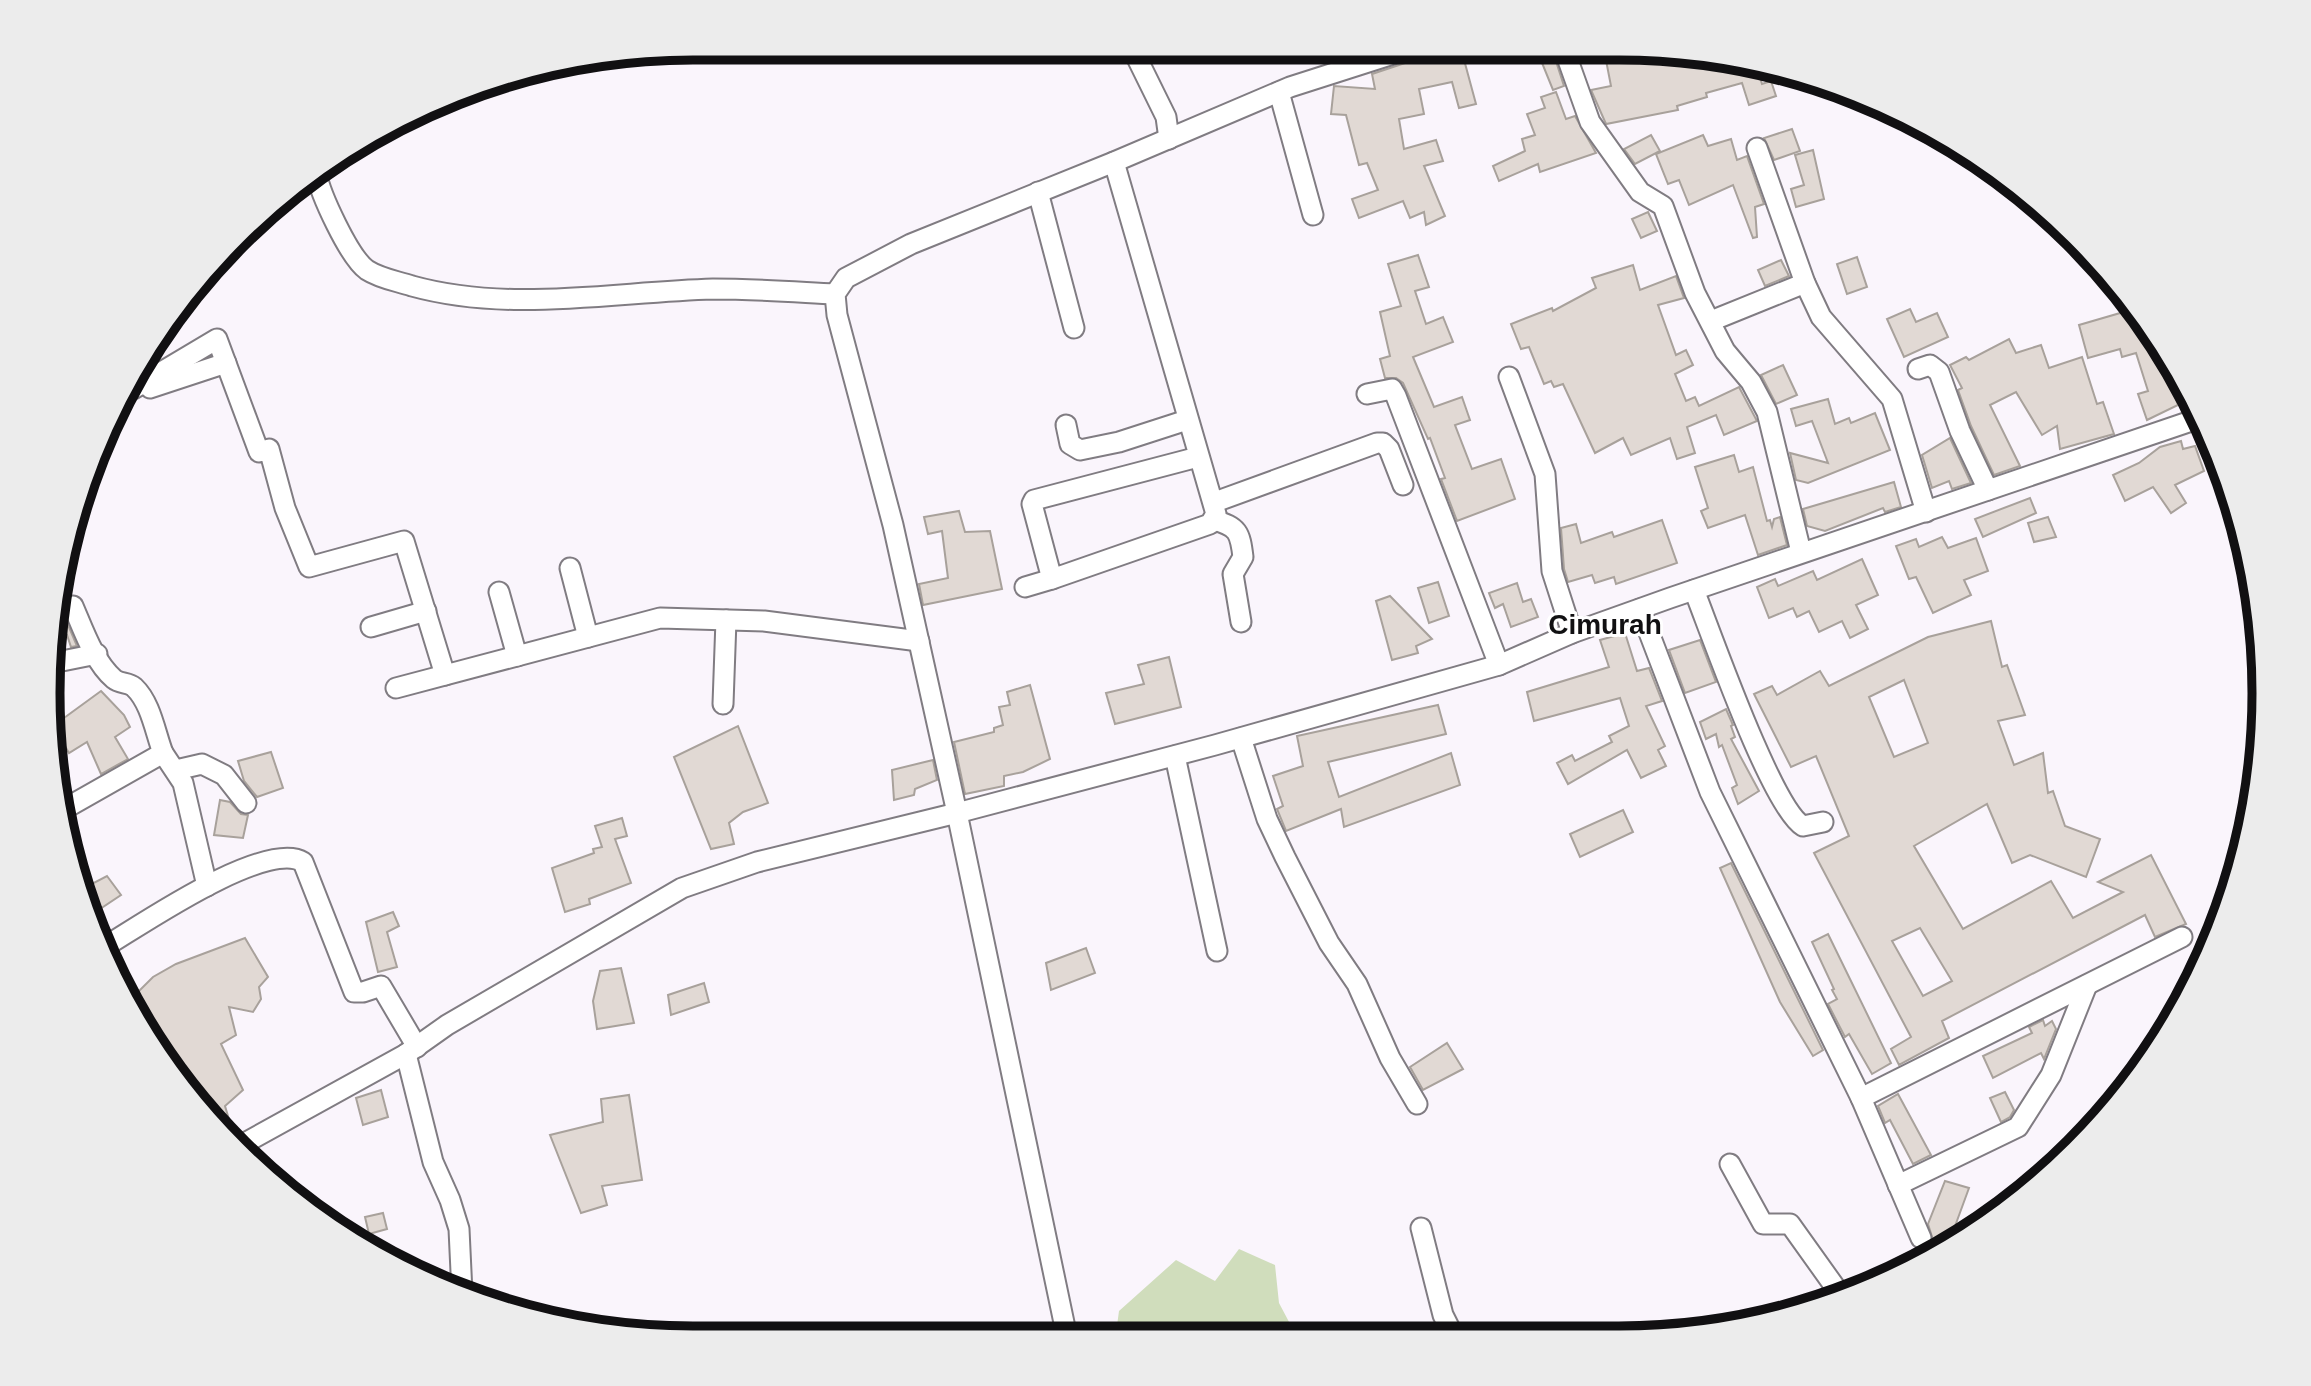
<svg xmlns="http://www.w3.org/2000/svg" width="2311" height="1386" viewBox="0 0 2311 1386" font-family="Arial,sans-serif">
<style>
.green{fill:#d0ddbc}
.building{fill:#e1d9d4;stroke:#a8a19b;stroke-width:2;fill-rule:evenodd}
.lines{fill:none;stroke-linecap:round;stroke-linejoin:round}
.minor-casing{stroke:#807c82;stroke-width:23}
.minor{stroke:#fff;stroke-width:19}
.labels{text-anchor:middle;stroke-width:6;stroke-linejoin:round;paint-order:stroke}
.quarter-label{font-size:28px;font-weight:bold;fill:#111012;stroke:#fff}
.rim{fill:none;stroke:#111012;stroke-width:9}
</style>
<rect width="100%" height="100%" fill="#faf5fc"/>
<path class="green" d="M1239,1249L1275,1265L1279,1303L1297,1337H1075L1094,1332L1116,1333L1119,1311L1176,1260L1215,1281Z"/>
<g class="building">
<path d="M1536,48L1552,49L1564,86L1553,90Z"/>
<path d="M1577,49H1608L1609,53L1629,49L1631,56L1661,49L1665,59L1688,54L1757,68L1762,84L1771,81L1776,96L1749,105L1742,83L1706,93L1707,97L1677,106L1678,110L1606,124L1591,90L1611,86L1605,55L1581,61Z"/>
<path d="M1442,55L1443,60L1463,56L1476,104L1459,108L1452,82L1419,89L1424,114L1399,119L1404,149L1436,140L1443,161L1424,166L1445,216L1426,225L1424,212L1410,218L1403,201L1359,218L1352,199L1378,190L1367,163L1359,165L1346,115L1331,114L1334,86L1375,89L1372,74L1417,59Z"/>
<path d="M1556,92L1566,119L1575,116L1596,153L1540,172L1538,164L1499,181L1493,166L1525,151L1522,139L1535,135L1527,114L1545,108L1541,97Z"/>
<path d="M1792,129L1800,151L1774,160L1764,138Z"/>
<path d="M1651,135L1660,151L1635,164L1624,149Z"/>
<path d="M1703,135L1708,146L1731,139L1737,160L1747,156L1764,204L1755,207L1757,237L1753,238L1733,185L1689,205L1679,180L1668,184L1656,154Z"/>
<path d="M1813,150L1824,199L1796,207L1791,189L1804,185L1795,155Z"/>
<path d="M1648,212L1657,231L1641,238L1632,219Z"/>
<path d="M1418,255L1429,287L1415,291L1426,324L1443,317L1453,342L1413,357L1434,407L1462,397L1470,420L1455,425L1472,469L1501,459L1515,499L1457,521L1441,479L1445,478L1430,438L1428,439L1403,383L1396,378H1385L1380,359L1390,356L1380,312L1401,306L1388,264Z"/>
<path d="M1857,257L1867,287L1847,294L1837,264Z"/>
<path d="M1781,260L1789,276L1765,286L1758,270Z"/>
<path d="M1633,265L1640,290L1676,276L1684,298L1658,305L1676,355L1686,350L1693,365L1675,374L1686,401L1695,397L1699,406L1739,387L1757,421L1724,435L1716,415L1687,427L1695,453L1677,459L1670,438L1631,455L1623,438L1595,453L1563,384L1554,387L1551,381L1544,384L1529,347L1521,349L1511,324L1552,308L1553,311L1596,288L1592,278Z"/>
<path d="M1910,309L1916,322L1937,313L1948,337L1904,357L1887,319Z"/>
<path d="M2134,309L2151,329L2178,405L2147,420L2138,394L2148,391L2136,353L2122,357L2120,349L2088,358L2079,325Z"/>
<path d="M2009,339L2016,353L2041,345L2049,368L2082,357L2097,404L2103,402L2114,434L2060,449L2057,426L2042,435L2016,392L1990,405L2020,466L1994,475L1971,426L1958,390L1962,388L1950,365L1966,357L1969,360Z"/>
<path d="M1783,365L1797,395L1776,404L1761,375Z"/>
<path d="M1828,399L1835,424L1849,418L1851,423L1875,413L1890,450L1808,483L1796,480L1790,453L1828,463L1812,421L1796,426L1791,409Z"/>
<path d="M1950,438L1971,483L1952,489L1949,481L1932,488L1922,455Z"/>
<path d="M2181,441L2183,449L2195,446L2204,471L2175,485L2186,503L2171,513L2153,487L2125,501L2113,475L2139,463L2160,447Z"/>
<path d="M1734,455L1739,472L1753,467L1767,521L1770,520L1772,527L1774,519L1780,517L1787,545L1758,555L1745,515L1708,528L1701,511L1708,508L1695,467Z"/>
<path d="M1894,482L1901,507L1885,512L1883,508L1825,531L1807,526L1803,509Z"/>
<path d="M2030,498L2036,513L1983,537L1975,519Z"/>
<path d="M959,511L965,532L990,531L1002,589L923,605L919,584L948,578L942,531L928,534L924,517Z"/>
<path d="M2048,517L2056,537L2034,542L2028,523Z"/>
<path d="M1662,520L1677,563L1616,584L1614,577L1595,583L1592,575L1568,582L1564,569L1561,528L1576,524L1581,543L1612,532L1614,537Z"/>
<path d="M1942,537L1948,548L1976,538L1988,571L1964,580L1971,595L1933,613L1916,577L1909,579L1896,546L1916,539L1919,547Z"/>
<path d="M1862,559L1878,595L1856,605L1868,629L1850,638L1842,621L1819,632L1809,611L1797,617L1793,608L1769,618L1757,587L1775,579L1778,586L1813,571L1817,580Z"/>
<path d="M1438,582L1449,616L1429,623L1418,588Z"/>
<path d="M1517,583L1523,602L1531,599L1538,617L1511,627L1503,604L1495,608L1489,593Z"/>
<path d="M1390,596L1432,639L1416,646L1418,653L1392,660L1376,601Z"/>
<path d="M61,608L62,611L77,646L71,647L67,635L56,637Z"/>
<path d="M1991,621L2002,667L2007,665L2025,715L1998,721L2014,765L2043,753L2048,793L2053,791L2065,826L2100,839L2086,877L2030,855L2012,863L1987,804L1914,846L1963,929L2051,881L2073,918L2123,892L2098,882L2151,855L2186,924L2155,937L2145,915L1942,1021L1949,1038L1899,1065L1891,1049L1911,1037L1814,853L1849,836L1816,756L1791,767L1754,694L1772,686L1777,695L1820,671L1829,686L1928,637ZM1904,680L1928,743L1894,757L1869,697ZM1920,928L1952,981L1923,996L1892,941Z"/>
<path d="M1625,633L1637,671L1649,668L1662,701L1646,706L1665,746L1658,750L1666,766L1641,778L1627,750L1568,784L1557,763L1572,755L1575,761L1612,742L1609,736L1629,726L1620,698L1534,721L1527,692L1609,667L1600,640Z"/>
<path d="M1700,640L1716,682L1685,693L1669,650Z"/>
<path d="M1169,657L1181,707L1115,724L1106,693L1144,684L1138,665Z"/>
<path d="M1030,685L1050,759L1023,772L1004,776V786L965,794L954,742L994,732V728L1003,725L999,707L1010,705L1007,692Z"/>
<path d="M101,691L124,715L130,727L115,737L128,759L101,774L87,742L69,753L53,726Z"/>
<path d="M1438,705L1446,734L1328,762L1339,797L1451,753L1460,785L1344,827L1341,809L1286,831L1277,809L1283,806L1273,776L1303,766L1297,736Z"/>
<path d="M1726,709L1733,725L1731,726L1735,737L1731,739L1759,791L1738,804L1732,788L1737,785L1722,745L1719,747L1716,734L1706,739L1700,722Z"/>
<path d="M738,726L768,803L743,812L729,823L734,844L711,849L674,757Z"/>
<path d="M271,752L283,788L257,797L244,781L238,761Z"/>
<path d="M933,760L937,780L915,789L914,795L894,800L892,770Z"/>
<path d="M220,800L230,802L241,814L248,815L243,838L214,835Z"/>
<path d="M1623,810L1633,832L1580,857L1570,834Z"/>
<path d="M622,818L627,836L615,839L631,883L589,899L590,904L565,912L552,868L594,853L593,849L602,847L595,826Z"/>
<path d="M1731,863L1823,1050L1813,1056L1780,1002L1720,868Z"/>
<path d="M107,876L121,895L94,913L84,888Z"/>
<path d="M393,912L399,926L387,932L397,967L378,972L366,922Z"/>
<path d="M1828,934L1891,1063L1872,1074L1849,1034L1845,1037L1828,1004L1837,999L1832,990L1834,989L1812,942Z"/>
<path d="M245,938L268,977L259,987L261,999L253,1012L229,1007L236,1035L221,1044L243,1090L225,1106L234,1136L180,1086L133,997L153,977L176,964Z"/>
<path d="M1086,948L1095,973L1051,990L1046,963Z"/>
<path d="M621,968L634,1023L597,1029L593,1001L600,971Z"/>
<path d="M704,983L709,1002L671,1015L668,995Z"/>
<path d="M2043,1020L2045,1026L2052,1021L2056,1029L2044,1059L2041,1053L1993,1078L1983,1056L2032,1033L2029,1027Z"/>
<path d="M1447,1043L1463,1069L1423,1090L1410,1067Z"/>
<path d="M381,1090L388,1117L363,1125L356,1098Z"/>
<path d="M2005,1092L2014,1110L2010,1117L2001,1122L1990,1098Z"/>
<path d="M1898,1094L1931,1155L1913,1164L1890,1120L1885,1123L1878,1106Z"/>
<path d="M629,1095L642,1180L602,1186L607,1205L581,1213L550,1135L603,1122L601,1099Z"/>
<path d="M1945,1181L1969,1188L1947,1248L1913,1264L1919,1250L1926,1249L1933,1240L1928,1224Z"/>
<path d="M383,1213L387,1229L369,1234L365,1217Z"/>
</g>
<g class="lines">
<defs>
<g id="minor">
<path d="M1132,48L1166,117L1169,139"/>
<path d="M1564,49L1590,122L1640,192L1663,206L1695,293L1725,351L1751,382L1767,412L1801,552"/>
<path d="M1279,92L1313,215"/>
<path d="M1757,148L1805,283L1821,317L1892,399L1926,512"/>
<path d="M1114,162L1216,514L1210,524L1052,579L1032,504L1034,500L1198,457"/>
<path d="M316,172C320,194 349,257 367,270C381,279 397,281 412,286C510,313 613,292 713,289C754,289 795,292 835,294"/>
<path d="M1038,192L1074,328"/>
<path d="M1711,321L1805,283"/>
<path d="M1918,369L1930,365L1939,372L1960,431L1988,490"/>
<path d="M1509,377L1545,474L1552,571L1572,633"/>
<path d="M150,388L226,363"/>
<path d="M133,389L217,339L259,452L269,449L285,508L309,567L404,541L445,675"/>
<path d="M1367,394L1392,389L1396,396L1499,665"/>
<path d="M1066,425L1070,444L1080,450L1119,442L1187,420"/>
<path d="M1215,502L1377,443H1383L1389,449L1403,485"/>
<path d="M1214,520C1238,527 1240,532 1243,557L1233,574L1241,622"/>
<path d="M570,568L588,637"/>
<path d="M1025,587L1052,579"/>
<path d="M1694,590C1711,633 1772,808 1803,826L1823,822"/>
<path d="M499,592L517,656"/>
<path d="M1640,609L1710,792L1861,1098L1921,1238"/>
<path d="M371,627L426,611"/>
<path d="M52,663L97,654"/>
<path d="M396,688L660,618L764,621L919,641"/>
<path d="M723,704L726,620"/>
<path d="M1241,738L1267,819L1285,857L1329,943L1357,984L1390,1058L1417,1104"/>
<path d="M163,753L183,783L207,886"/>
<path d="M1175,756L1217,951"/>
<path d="M176,770L202,764L224,775L246,803"/>
<path d="M66,808L163,753C155,732 151,703 134,687C128,682 120,684 114,679C94,662 83,629 73,606"/>
<path d="M106,946C141,925 266,839 303,862L354,992H363L381,986L417,1047"/>
<path d="M406,1054L433,1162L450,1200L459,1229L462,1293"/>
<path d="M1861,1098L2182,937"/>
<path d="M243,1144L406,1054L447,1025L682,888L757,862L957,813L893,525L837,315L835,294L846,278L911,244L1114,162L1290,87L1412,48"/>
<path d="M1730,1164L1763,1224H1790L1840,1294"/>
<path d="M1898,1185L2018,1127L2051,1075L2087,985"/>
<path d="M1421,1228L1443,1315L1454,1337"/>
<path d="M1067,1337L957,813L1215,745L1499,665L1572,633L1670,598L2200,418"/>
</g>
</defs>
<use href="#minor" class="minor-casing"/>
<use href="#minor" class="minor"/>
</g>
<g class="labels">
<g class="quarter-label">
<text x="1605" y="634">Cimurah</text>
</g>
</g>
<path d="M0 0H2311V1386H0ZM693 60H1619A633 633 0 0 1 2252 693V693A633 633 0 0 1 1619 1326H693A633 633 0 0 1 60 693V693A633 633 0 0 1 693 60Z" fill="#ececec" fill-rule="evenodd"/>
<path class="rim" d="M693 60H1619A633 633 0 0 1 2252 693V693A633 633 0 0 1 1619 1326H693A633 633 0 0 1 60 693V693A633 633 0 0 1 693 60Z"/>
</svg>
